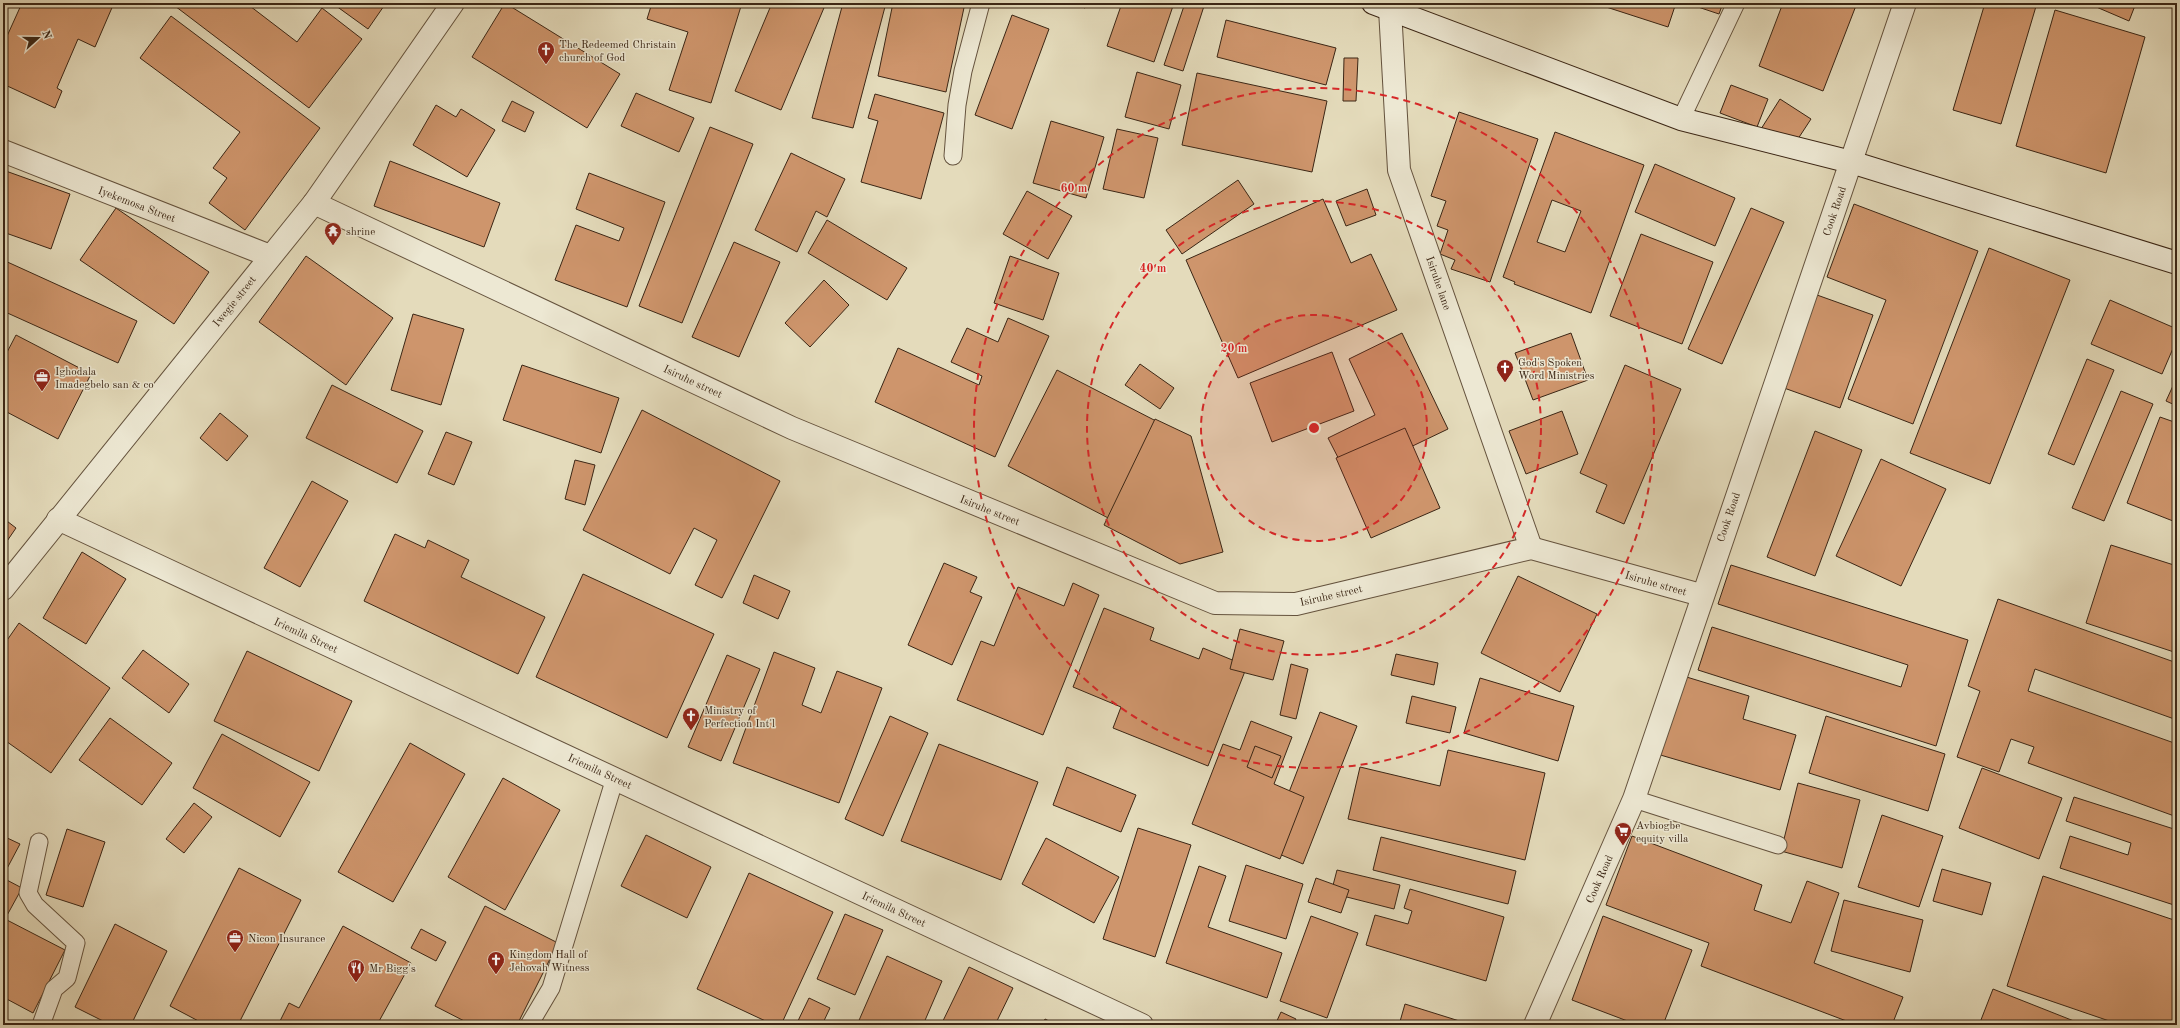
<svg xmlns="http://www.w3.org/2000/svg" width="2180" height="1028" viewBox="0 0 2180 1028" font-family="'Old Standard TT',serif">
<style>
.building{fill:#ce956c;stroke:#3b2615;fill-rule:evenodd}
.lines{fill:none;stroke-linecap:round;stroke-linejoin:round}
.lane-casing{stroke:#65533e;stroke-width:19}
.street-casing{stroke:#65533e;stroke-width:24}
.secondary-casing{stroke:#3b2615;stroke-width:24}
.lane{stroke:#ede8d3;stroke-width:17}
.street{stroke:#ede8d3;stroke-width:22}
.secondary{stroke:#ede8d3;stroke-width:22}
.ring{fill:none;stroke:#d62828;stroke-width:2;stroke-dasharray:7 5}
.labels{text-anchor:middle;stroke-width:3;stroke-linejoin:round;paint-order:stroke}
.poi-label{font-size:11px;fill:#3b2615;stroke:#ede8d3;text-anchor:start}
.street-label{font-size:11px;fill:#3b2615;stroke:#ede8d3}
.centre{fill:#d62828;stroke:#ede8d3;stroke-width:2}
.ring-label{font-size:12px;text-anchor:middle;font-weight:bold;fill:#d62828;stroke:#ede8d3;stroke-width:3;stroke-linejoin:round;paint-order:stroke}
</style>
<rect width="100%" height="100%" fill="#e4dbbb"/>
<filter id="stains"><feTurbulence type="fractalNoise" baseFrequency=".005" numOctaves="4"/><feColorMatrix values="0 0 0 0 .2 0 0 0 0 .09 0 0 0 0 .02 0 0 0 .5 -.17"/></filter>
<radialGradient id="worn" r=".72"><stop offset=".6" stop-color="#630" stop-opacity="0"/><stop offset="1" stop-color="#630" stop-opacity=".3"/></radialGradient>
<g class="building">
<path d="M3,3H9L3,18Z"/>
<path d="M22,3H114L95,47L78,39L57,88L62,91L55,108L3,84V45Z"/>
<path d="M171,3H246L297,42L322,8L362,39L309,108Z"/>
<path d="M332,3H386L368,29Z"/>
<path d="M505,3L620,74L587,128L472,57Z"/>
<path d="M652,3H742L711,103L669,90L688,32L647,19Z"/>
<path d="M772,3H826L781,110L735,91Z"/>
<path d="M843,3H886L853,128L812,118Z"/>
<path d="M893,3H965L946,92L878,76Z"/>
<path d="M1071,3H1086L1085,8Z"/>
<path d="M1122,3H1174L1154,62L1107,46Z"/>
<path d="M1185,3H1205L1183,71L1164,65Z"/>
<path d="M1601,3H1676L1668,27L1600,5Z"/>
<path d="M1693,3H1723L1719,14L1692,5Z"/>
<path d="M1783,3H1857L1823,91L1759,66Z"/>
<path d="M1985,3H2037L2001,124L1953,110Z"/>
<path d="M2087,3H2136L2129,21Z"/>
<path d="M2055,10L2145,37L2106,173L2016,146Z"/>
<path d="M1012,15L1049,29L1012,129L975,115Z"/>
<path d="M171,16L320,128L245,230L209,203L227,178L213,168L240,132L140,58Z"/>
<path d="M1226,20L1336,48L1326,85L1217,57Z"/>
<path d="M1344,58H1358L1356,101H1343Z"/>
<path d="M1137,72L1181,85L1169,129L1125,117Z"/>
<path d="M1197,73L1327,101L1312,172L1182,145Z"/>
<path d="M1731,85L1768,99L1757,127L1720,113Z"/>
<path d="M636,93L694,118L679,152L621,126Z"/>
<path d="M875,94L944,113L921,199L861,182L878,121L868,118Z"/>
<path d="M1780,99L1811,119L1792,148L1761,129Z"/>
<path d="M512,101L534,112L525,132L502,121Z"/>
<path d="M436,105L456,117L461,109L495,130L467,177L413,145Z"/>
<path d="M1459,112L1538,139L1490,282L1451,269L1455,260L1440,254L1448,230L1437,226L1446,201L1431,196Z"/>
<path d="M1051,121L1104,137L1086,198L1033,183Z"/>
<path d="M710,127L753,144L682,323L639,306Z"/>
<path d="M1117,129L1158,138L1144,198L1103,189Z"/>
<path d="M1555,132L1644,165L1591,313L1514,284L1515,282L1503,277ZM1552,200L1581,211L1565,252L1537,242Z"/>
<path d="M791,153L845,179L827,217L816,211L797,252L755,230Z"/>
<path d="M390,161L500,203L484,247L374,206Z"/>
<path d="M1655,164L1735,198L1715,246L1635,212Z"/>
<path d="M3,170L70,194L51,249L3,232Z"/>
<path d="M589,173L665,202L627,307L555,280L576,225L619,241L624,228L576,209Z"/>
<path d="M1238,180L1254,204L1182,254L1166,230Z"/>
<path d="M1367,189L1376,215L1346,226L1336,201Z"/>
<path d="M1027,191L1072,216L1048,259L1003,234Z"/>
<path d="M1323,199L1351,263L1371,254L1397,310L1238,378L1186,260Z"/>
<path d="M1854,204L1978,251L1913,424L1848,399L1886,300L1827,277Z"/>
<path d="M116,208L209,272L174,324L80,260Z"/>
<path d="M1751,208L1784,222L1722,364L1688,349Z"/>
<path d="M827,220L907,268L887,300L808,253Z"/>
<path d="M1641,234L1713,262L1682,344L1610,316Z"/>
<path d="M734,242L780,262L739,357L692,337Z"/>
<path d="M1989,248L2070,280L1990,484L1910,453Z"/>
<path d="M306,256L393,318L346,385L259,322Z"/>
<path d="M1010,256L1059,273L1043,320L994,303Z"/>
<path d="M3,260L137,321L118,363L3,311Z"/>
<path d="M824,280L849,305L810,347L785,323Z"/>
<path d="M1817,295L1873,315L1840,408L1784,388Z"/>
<path d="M2110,300L2177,329V339L2162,374L2091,344Z"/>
<path d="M413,314L464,329L441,405L391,390Z"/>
<path d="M1008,318L1049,336L995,457L875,402L898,348L979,385L982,376L951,362L967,328L998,342Z"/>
<path d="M1402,333L1448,429L1348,477L1328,438L1375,415L1349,359Z"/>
<path d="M1571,333L1588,380L1533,400L1515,353Z"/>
<path d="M16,335L91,374L58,439L3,410V360Z"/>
<path d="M1332,352L1354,411L1272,442L1250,383Z"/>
<path d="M2087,359L2114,370L2074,465L2048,454Z"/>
<path d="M1140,364L1174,388L1160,409L1125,385Z"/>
<path d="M522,365L619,398L601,453L503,420Z"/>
<path d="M1625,365L1681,389L1624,524L1596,512L1607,485L1580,473Z"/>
<path d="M1057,370L1189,438L1139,534L1008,466Z"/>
<path d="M2177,377V406L2166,401Z"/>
<path d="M332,385L423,431L397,483L306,438Z"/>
<path d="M2121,391L2153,404L2104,521L2072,508Z"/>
<path d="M642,410L780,481L722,598L695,585L717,540L694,528L670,574L583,530Z"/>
<path d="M1562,411L1578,454L1526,474L1509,431Z"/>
<path d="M220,413L248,436L227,461L200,438Z"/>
<path d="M2160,417L2177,423V510L2173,521L2127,503Z"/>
<path d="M1155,419L1191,436L1223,552L1180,564L1104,525Z"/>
<path d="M1405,428L1440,508L1371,538L1336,458Z"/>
<path d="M1815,431L1862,450L1815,576L1767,557Z"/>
<path d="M446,432L472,442L454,485L428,474Z"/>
<path d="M1881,459L1946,489L1901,586L1836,556Z"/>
<path d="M575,460L595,465L585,505L565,499Z"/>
<path d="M312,481L348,501L300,587L264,568Z"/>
<path d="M3,518L16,528L3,547Z"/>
<path d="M395,534L425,548L428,540L469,560L461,577L545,617L518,674L364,601Z"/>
<path d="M2111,545L2177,566V653L2086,623Z"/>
<path d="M82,552L126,579L86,644L43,618Z"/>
<path d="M944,563L977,577L970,592L982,597L952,665L908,645Z"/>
<path d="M1731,565L1968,640L1936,746L1698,670L1712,627L1901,687L1908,665L1718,604Z"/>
<path d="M583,574L714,634L667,738L536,677Z"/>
<path d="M754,575L790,591L778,619L743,603Z"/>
<path d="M1518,576L1597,614L1560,692L1481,653Z"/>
<path d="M1073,583L1099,595L1043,735L957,700L981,641L994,646L1018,587L1064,606Z"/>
<path d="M1998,599L2177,663V720L2035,669L2028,691L2177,744V817L2028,763L2034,747L2011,739L1999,772L1957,757L1980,691L1968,686Z"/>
<path d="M1104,608L1154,628L1150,640L1199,659L1203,648L1247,666L1208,766L1113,728L1121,707L1073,687Z"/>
<path d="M19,623L110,688L51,773L3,739V646Z"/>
<path d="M1240,629L1284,641L1273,680L1230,669Z"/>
<path d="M143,650L189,684L169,713L122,678Z"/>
<path d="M247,651L352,701L319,771L214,721Z"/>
<path d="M774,652L815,668L802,705L821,713L837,671L882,688L839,803L733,763Z"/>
<path d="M1396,654L1438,663L1434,685L1391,675Z"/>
<path d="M727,655L760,669L721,761L688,747Z"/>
<path d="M1291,664L1308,669L1296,719L1280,715Z"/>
<path d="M1680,675L1749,696L1743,719L1796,735L1780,790L1657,754Z"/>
<path d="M1480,678L1574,706L1558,761L1464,733Z"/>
<path d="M1412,696L1456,707L1450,733L1406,723Z"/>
<path d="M1320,712L1357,726L1303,864L1267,849Z"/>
<path d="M890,716L928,733L883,836L845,819Z"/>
<path d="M1826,716L1945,754L1928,811L1809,773Z"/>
<path d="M110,718L172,763L142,805L79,760Z"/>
<path d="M1251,721L1292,737L1274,784L1304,797L1280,859L1192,824L1223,744L1240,750Z"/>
<path d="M222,734L310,782L280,837L193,788Z"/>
<path d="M410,743L465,774L393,902L338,872Z"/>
<path d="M939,744L1038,782L1001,880L901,841Z"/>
<path d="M1255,746L1281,756L1272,778L1247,767Z"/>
<path d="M1448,750L1545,773L1525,860L1348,819L1360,767L1440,786Z"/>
<path d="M1067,767L1136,795L1121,832L1053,805Z"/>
<path d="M1982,768L2062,798L2039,859L1959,828Z"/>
<path d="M503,778L560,810L505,910L448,877Z"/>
<path d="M1798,783L1860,800L1842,868L1781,851Z"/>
<path d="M2074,797L2177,830V906L2060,868L2070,836L2128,855L2131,843L2066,821Z"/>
<path d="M194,803L212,817L184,853L166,839Z"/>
<path d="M1882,815L1943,836L1919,907L1858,887Z"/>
<path d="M1138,828L1191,845L1155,957L1103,939Z"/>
<path d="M67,829L105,842L83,907L46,895Z"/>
<path d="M646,835L711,867L687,918L621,886Z"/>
<path d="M3,836L20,844L3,876Z"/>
<path d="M1632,836L1762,885L1754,910L1791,923L1807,881L1839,893L1814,963L1903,997L1892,1025H1857L1701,966L1709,943L1606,905Z"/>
<path d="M1381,837L1516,871L1508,904L1373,870Z"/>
<path d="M1046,838L1119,877L1094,923L1022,884Z"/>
<path d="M1246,865L1303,884L1286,939L1229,921Z"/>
<path d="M1199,866L1226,876L1208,927L1282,953L1267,998L1166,963Z"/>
<path d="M239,868L301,900L238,1025H206L170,1006Z"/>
<path d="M1942,869L1991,883L1982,915L1933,901Z"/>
<path d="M1337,870L1400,885L1394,909L1331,893Z"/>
<path d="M749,873L833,912L781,1025H774L697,989Z"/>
<path d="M2043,876L2177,921V1025H2121L2007,986Z"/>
<path d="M3,878L22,888L5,919L65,950L33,1013L3,997Z"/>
<path d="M1316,878L1349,890L1341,913L1308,902Z"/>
<path d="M1410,889L1504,917L1486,981L1366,945L1375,915L1408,924L1412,911L1404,908Z"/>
<path d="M1844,900L1923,920L1910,972L1831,951Z"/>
<path d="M485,906L558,943L517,1025H472L435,1006Z"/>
<path d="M845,914L883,930L855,995L817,979Z"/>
<path d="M1311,916L1358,933L1327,1018L1280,1001Z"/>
<path d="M1603,916L1692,950L1663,1025H1638L1572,1000Z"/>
<path d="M115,924L167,951L131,1025H111L75,1007Z"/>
<path d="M343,926L411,963L377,1025H278L289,1003L299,1008Z"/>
<path d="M421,929L446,942L436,961L411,948Z"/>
<path d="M887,956L942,981L923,1025H857Z"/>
<path d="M969,967L1013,988L995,1025H941Z"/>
<path d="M1993,989L2084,1025H1979Z"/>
<path d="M809,998L830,1008L822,1025H796Z"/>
<path d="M1405,1004L1469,1024L1468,1025H1399Z"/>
<path d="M1281,1012L1296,1019L1293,1025H1275Z"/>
<path d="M1045,1019L1057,1025H1042Z"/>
</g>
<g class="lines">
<defs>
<g id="lane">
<path d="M1681,119L1736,3"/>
<path d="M953,156L957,105L963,71L981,3"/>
<path d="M1634,799L1778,845"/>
<path d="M39,842L28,893L35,905L76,943L67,978L54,989L41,1025"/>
<path d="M529,1025L551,988L615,778"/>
</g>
<g id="street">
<path d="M1390,9L1399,170L1531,548"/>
<path d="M3,151L270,256"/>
<path d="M314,203L792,428L1215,603L1296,604L1531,548L1701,595"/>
<path d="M58,519L1142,1025"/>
<path d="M3,589L314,203L453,3"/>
<path d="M1535,1025L1634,799L1905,3"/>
</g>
<path id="secondary" d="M1373,3L1681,119L1851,162L2177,263"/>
</defs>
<use href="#lane" class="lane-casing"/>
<use href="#street" class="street-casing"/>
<use href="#secondary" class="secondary-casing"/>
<use href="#lane" class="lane"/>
<use href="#street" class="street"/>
<use href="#secondary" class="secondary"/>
</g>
<circle cx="1314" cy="428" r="113" fill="#d62828" fill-opacity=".12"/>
<g class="ring">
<circle cx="1314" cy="428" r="113"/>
<circle cx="1314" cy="428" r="227"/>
<circle cx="1314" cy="428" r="340"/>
</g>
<defs>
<symbol id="church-pin" viewBox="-11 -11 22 30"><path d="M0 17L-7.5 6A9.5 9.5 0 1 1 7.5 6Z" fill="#8f2418" stroke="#ede8d3"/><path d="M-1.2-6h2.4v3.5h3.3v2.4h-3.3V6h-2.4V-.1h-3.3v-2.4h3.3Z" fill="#fff"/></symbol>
<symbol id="temple-pin" viewBox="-11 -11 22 30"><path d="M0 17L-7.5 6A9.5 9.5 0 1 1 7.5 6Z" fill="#8f2418" stroke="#ede8d3"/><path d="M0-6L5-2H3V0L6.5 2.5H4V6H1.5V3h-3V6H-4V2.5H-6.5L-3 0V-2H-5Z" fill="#fff"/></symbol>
<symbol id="office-pin" viewBox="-11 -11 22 30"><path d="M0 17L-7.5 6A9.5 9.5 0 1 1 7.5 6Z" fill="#8f2418" stroke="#ede8d3"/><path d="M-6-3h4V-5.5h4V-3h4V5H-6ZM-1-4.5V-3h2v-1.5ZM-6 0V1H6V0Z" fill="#fff"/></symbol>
<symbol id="supermarket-pin" viewBox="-11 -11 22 30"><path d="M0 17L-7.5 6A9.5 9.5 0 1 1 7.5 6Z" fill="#8f2418" stroke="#ede8d3"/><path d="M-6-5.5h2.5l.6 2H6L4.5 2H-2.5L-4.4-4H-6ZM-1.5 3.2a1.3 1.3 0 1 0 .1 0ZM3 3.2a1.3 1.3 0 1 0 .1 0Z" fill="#fff"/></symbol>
<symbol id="restaurant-pin" viewBox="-11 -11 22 30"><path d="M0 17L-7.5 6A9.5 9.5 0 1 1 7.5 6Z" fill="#8f2418" stroke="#ede8d3"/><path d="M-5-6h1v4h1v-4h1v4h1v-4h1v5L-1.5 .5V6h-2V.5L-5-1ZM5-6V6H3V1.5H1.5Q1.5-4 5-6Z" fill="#fff"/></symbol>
</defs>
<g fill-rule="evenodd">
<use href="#church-pin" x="536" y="40" width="20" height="27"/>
<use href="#temple-pin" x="323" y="221" width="20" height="27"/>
<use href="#church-pin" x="1495" y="358" width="20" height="27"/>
<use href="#office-pin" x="32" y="367" width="20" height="27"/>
<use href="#church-pin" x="681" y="706" width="20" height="27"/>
<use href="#supermarket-pin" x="1613" y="821" width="20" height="27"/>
<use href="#office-pin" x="225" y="928" width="20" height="27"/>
<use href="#church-pin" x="486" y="950" width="20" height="27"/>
<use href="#restaurant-pin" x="346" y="958" width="20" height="27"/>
</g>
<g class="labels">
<g class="poi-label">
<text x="559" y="48">The Redeemed Christain<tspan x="559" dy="13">church of God</tspan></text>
<text x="346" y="235">shrine</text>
<text x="1518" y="366">God's Spoken<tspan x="1518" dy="13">Word Ministries</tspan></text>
<text x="55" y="375">Ighodala<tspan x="55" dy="13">Imadegbelo san &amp; co</tspan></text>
<text x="704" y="714">Ministry of<tspan x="704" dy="13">Perfection Int'l</tspan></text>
<text x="1636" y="829">Avbiogbe<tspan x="1636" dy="13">equity villa</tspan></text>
<text x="248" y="942">Nicon Insurance</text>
<text x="509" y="958">Kingdom Hall of<tspan x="509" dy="13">Jehovah Witness</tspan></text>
<text x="369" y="972">Mr Bigg's</text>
</g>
<g class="street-label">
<text transform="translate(137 204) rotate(21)" y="4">Iyekemosa Street</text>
<text transform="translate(1834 211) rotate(-71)" y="4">Cook Road</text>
<text transform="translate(1439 283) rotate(71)" y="4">Isiruhe lane</text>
<text transform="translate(234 301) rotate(-51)" y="4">Iwegie street</text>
<text transform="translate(693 381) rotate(25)" y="4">Isiruhe street</text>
<text transform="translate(990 510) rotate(22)" y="4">Isiruhe street</text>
<text transform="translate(1728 517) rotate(-71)" y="4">Cook Road</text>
<text transform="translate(1656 583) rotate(16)" y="4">Isiruhe street</text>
<text transform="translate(1331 595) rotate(-13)" y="4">Isiruhe street</text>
<text transform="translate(306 635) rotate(25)" y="4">Iriemila Street</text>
<text transform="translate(600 771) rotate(25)" y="4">Iriemila Street</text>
<text transform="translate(1599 879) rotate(-66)" y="4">Cook Road</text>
<text transform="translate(894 909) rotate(25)" y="4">Iriemila Street</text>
</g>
</g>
<circle cx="1314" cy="428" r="6" class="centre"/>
<g class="ring-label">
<text x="1074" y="192">60 m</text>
<text x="1153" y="272">40 m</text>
<text x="1234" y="352">20 m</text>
</g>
<rect width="2180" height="1028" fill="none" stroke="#e4dbbb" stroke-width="16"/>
<rect x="4" y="4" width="2172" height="1020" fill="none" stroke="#3b2615" stroke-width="2"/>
<rect x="8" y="8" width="2164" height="1012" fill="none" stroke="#3b2615"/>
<g transform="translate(38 38) rotate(69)" stroke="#ede8d3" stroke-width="3" paint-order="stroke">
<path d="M0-3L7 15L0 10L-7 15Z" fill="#3b2615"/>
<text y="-6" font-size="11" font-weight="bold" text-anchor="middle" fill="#3b2615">N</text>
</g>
<rect width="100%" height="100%" filter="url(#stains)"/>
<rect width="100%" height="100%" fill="url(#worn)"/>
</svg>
